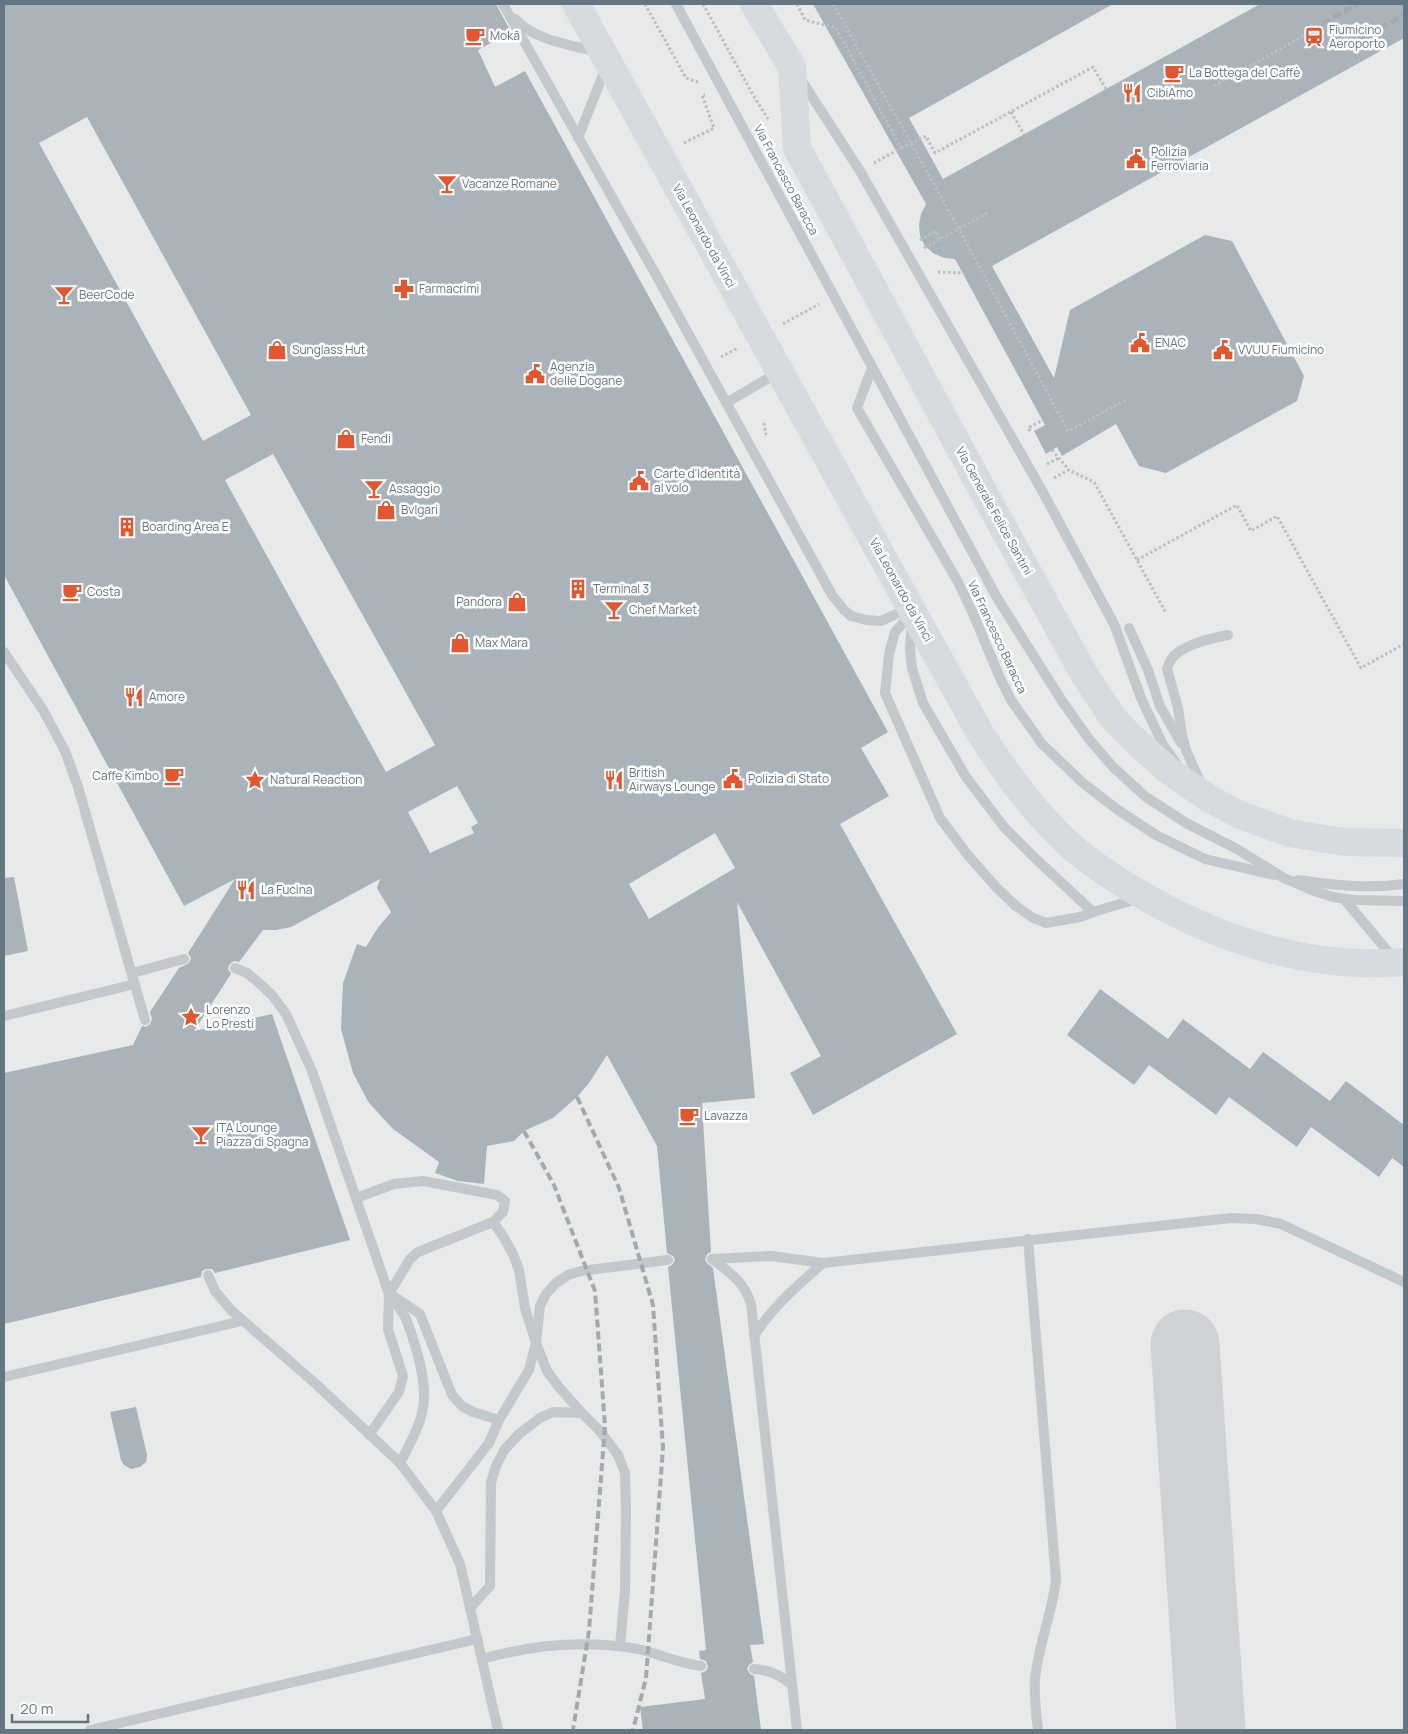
<svg xmlns="http://www.w3.org/2000/svg" width="1408" height="1734" viewBox="0 0 1408 1734" font-family="Manrope,sans-serif">
<style>
.built{fill:#e8e9e9}
.lines{fill:none;stroke-linecap:round;stroke-linejoin:round}
.taxiway{stroke:#ced2d4;stroke-width:69}
.building{fill:#aab3b9;fill-rule:evenodd}
.path{stroke:#bbbfc2;stroke-width:3;stroke-dasharray:2.5 2.5;stroke-linecap:butt}
.lane{stroke:#c3c8cc;stroke-width:10}
.secondary{stroke:#d6dbdf;stroke-width:28}
.rail{stroke:#a2aab0;stroke-width:4;stroke-dasharray:8 4;stroke-linecap:butt}
.labels{text-anchor:middle;stroke-width:5;stroke-linejoin:round;paint-order:stroke}
.poi-label{font-size:12px;fill:#657683;stroke:#fff;text-anchor:start}
.street-label{font-size:12px;fill:#657683;stroke:#fff}
</style>
<rect width="100%" height="100%" fill="#fafaf8"/>
<rect class="built" x="4" y="4" width="1400" height="1726"/>
<g class="lines">
<path class="taxiway" d="M1185,1344L1211,1730"/>
</g>
<g class="building">
<path d="M4,4H496L511,32L478,50L495,87L525,71L888,732L861,748L889,796L840,824L957,1034L813,1115L790,1073L821,1056L737,902L755,1098L702,1103L711,1252L707,1254L705,1260L707,1263L713,1268L764,1644L750,1645L753,1662L749,1665L747,1669L750,1674L754,1676L761,1730H643L640,1707L705,1699L701,1673L706,1671L708,1667L706,1661L700,1659L699,1651L706,1650L668,1267L672,1265L675,1260L673,1256L667,1253L657,1146L607,1055L589,1083L577,1097L553,1118L524,1131L514,1141L487,1146L484,1184L458,1181L435,1173L439,1162L393,1129L369,1103L353,1073L341,1029L343,983L357,944L366,947L377,929L391,912L377,888L380,879L291,927L276,930H263L239,962L234,961L229,965L228,969L231,974L194,1031L272,1014L350,1240L215,1273L212,1269H206L202,1271L201,1277L4,1324V1073L133,1045L142,1026L146,1027L150,1024L152,1019L150,1012L179,968L189,963L191,958L188,953L235,879L184,906L4,575ZM87,117L251,415L203,441L39,143ZM273,454L435,745L386,772L225,480ZM457,786L478,823L471,827L474,833L430,853L408,812ZM715,833L735,868L649,919L629,884Z"/>
<path d="M813,4H1113L909,118L943,179L1260,4H1404V38L992,266L1054,378L1070,310L1205,235L1232,241L1304,376L1297,401L1166,473L1139,466L1116,424L1062,456L1057,447L1046,454L1034,431L1045,425L955,259L944,258L933,253L925,246L920,236L919,225L921,214L926,204Z"/>
<path d="M14,877L28,951L4,956V878Z"/>
<path d="M1100,989L1168,1039L1183,1019L1250,1069L1263,1052L1330,1101L1346,1081L1404,1125V1167L1392,1158L1379,1177L1311,1127L1297,1147L1229,1097L1216,1115L1149,1065L1134,1085L1067,1035Z"/>
<path d="M136,1407L147,1455L146,1462L140,1467L131,1469L124,1465L121,1460L110,1412Z"/>
</g>
<g class="lines">
<g class="path">
<path d="M645,4L686,78L698,82"/>
<path d="M703,4L753,95L768,119"/>
<path d="M797,4L805,20L836,28L901,148L874,163"/>
<path d="M833,4L959,229L1068,431L1126,400"/>
<path d="M1214,86L1305,35"/>
<path d="M1011,112L1024,134"/>
<path d="M684,143L714,128L702,95H705"/>
<path d="M901,148L926,136L935,153L1093,67L1106,89"/>
<path d="M920,240L936,231L940,239"/>
<path d="M924,248L989,212"/>
<path d="M938,272L963,273"/>
<path d="M783,324L819,304"/>
<path d="M721,357L738,348"/>
<path d="M764,423L766,435"/>
<path d="M1030,431L1028,428L1043,420"/>
<path d="M1052,450L1069,470"/>
<path d="M1047,464L1059,458"/>
<path d="M1054,478L1069,470L1094,482L1166,613"/>
<path d="M1137,560L1237,505L1251,531L1277,516L1361,668L1404,644"/>
</g>
<g class="lane">
<path d="M503,4L656,275L832,595L844,610L851,616L866,620L881,621L909,608"/>
<path d="M676,4L996,596L1062,701L1089,739L1113,767L1146,797L1186,823L1237,849L1284,878L1314,891L1333,897L1353,900L1404,901"/>
<path d="M515,19C536,41 568,44 597,52"/>
<path d="M800,78L860,171L1040,487L1114,624L1141,698L1163,745L1176,763"/>
<path d="M578,138L606,67"/>
<path d="M872,368L857,408L958,582L972,611L1000,678L1011,700L1042,744L1083,783L1118,810L1156,835L1205,859L1274,875"/>
<path d="M726,403L779,372"/>
<path d="M912,613L895,632L889,654L885,693L940,818L967,854L996,887L1016,906L1033,918L1046,923L1080,917L1093,912L1140,898"/>
<path d="M912,624L910,649L912,668L923,703L966,777L1004,827L1036,859L1093,912"/>
<path d="M1129,628L1148,670L1160,706L1181,743"/>
<path d="M4,652L43,710L65,751L78,787L145,1020"/>
<path d="M1201,784L1186,750L1182,735L1178,708L1167,669C1168,666 1170,661 1172,658C1183,645 1212,638 1228,635"/>
<path d="M1298,880C1333,885 1369,889 1404,884"/>
<path d="M1344,899L1390,954L1396,958"/>
<path d="M235,968L247,973L259,983L272,995L286,1014L312,1071L389,1294C394,1302 402,1310 406,1319C416,1345 429,1387 422,1413C418,1431 408,1447 400,1463"/>
<path d="M132,973L184,959"/>
<path d="M4,1016L135,984"/>
<path d="M356,1198L394,1184L423,1181L497,1195L505,1201L503,1212L493,1222L418,1252L410,1259L389,1294L388,1329L403,1376L399,1392L369,1435"/>
<path d="M493,1222L503,1236L513,1254L519,1270L525,1308L536,1343L547,1371L558,1386L582,1413L600,1431L618,1455L625,1473L626,1510L625,1591L620,1646"/>
<path d="M1028,1239L1056,1580C1052,1614 1038,1646 1035,1679C1034,1696 1036,1714 1038,1730"/>
<path d="M712,1259L771,1256L823,1263L1231,1218L1256,1219L1281,1224L1404,1282"/>
<path d="M712,1259C730,1273 744,1281 751,1304L797,1730"/>
<path d="M208,1275L215,1291L231,1310L316,1384L400,1463L436,1511L460,1564L498,1730"/>
<path d="M393,1296L420,1314L452,1395L462,1406L473,1412L499,1420"/>
<path d="M754,1336C773,1306 796,1287 823,1263"/>
<path d="M4,1377L242,1321"/>
<path d="M436,1511L489,1443L499,1420L529,1370L536,1343L540,1306L546,1294L556,1283L568,1275L581,1271L668,1260"/>
<path d="M471,1607L490,1586L491,1483L496,1466L505,1449L519,1434L540,1418L553,1412L582,1413"/>
<path d="M482,1659C532,1645 587,1640 638,1649C659,1654 679,1663 701,1666"/>
<path d="M754,1669C770,1670 780,1675 792,1685"/>
<path d="M90,1730L477,1639"/>
</g>
<g class="secondary">
<path d="M576,4L980,733C1007,775 1036,815 1073,848C1092,864 1113,878 1135,891C1215,939 1309,970 1404,962"/>
<path d="M754,4L792,67L797,148L995,513L1084,674L1113,718L1130,736L1169,771L1210,799L1240,815L1290,833L1319,838L1346,842L1404,843"/>
</g>
<g class="rail">
<path d="M1323,23L1358,4"/>
<path d="M1338,51L1404,15"/>
<path d="M577,1097L619,1188L653,1305L663,1448L646,1678L633,1730"/>
<path d="M524,1131L554,1185L595,1291L605,1426L589,1631L573,1730"/>
</g>
</g>
<defs>
<symbol id="cafe-bare" viewBox="-9 -9 18 18"><path d="M-5.5-4.5H6V0H3Q3 3.5 0 3.5H-2.5Q-5.5 3.5-5.5 0ZM3-3.2v2h1.7v-2ZM-6 4.5H4V6H-6Z" fill="#e4572e" stroke="#fff" stroke-width="2.5" paint-order="stroke"/></symbol>
<symbol id="station-bare" viewBox="-9 -9 18 18"><path d="M-3-6H3Q5-6 5-4V2Q5 4 3 4L4.5 6H3L1.5 4h-3L-3 6H-4.5L-3 4Q-5 4-5 2V-4Q-5-6-3-6ZM-3.5-4v3h7v-3ZM-3.5 1v1.5H-2V1ZM2 1v1.5H3.5V1Z" fill="#e4572e" stroke="#fff" stroke-width="2.5" paint-order="stroke"/></symbol>
<symbol id="restaurant-bare" viewBox="-9 -9 18 18"><path d="M-5-6h1v4h1v-4h1v4h1v-4h1v5L-1.5 .5V6h-2V.5L-5-1ZM5-6V6H3V1.5H1.5Q1.5-4 5-6Z" fill="#e4572e" stroke="#fff" stroke-width="2.5" paint-order="stroke"/></symbol>
<symbol id="civic-bare" viewBox="-9 -9 18 18"><path d="M-.6-6.5H3V-4.5H.6V-3L4-1V1h2V6H-6V1h2V-1L-.6-3ZM-1.2 2.5V6h2.4V2.5Z" fill="#e4572e" stroke="#fff" stroke-width="2.5" paint-order="stroke"/></symbol>
<symbol id="bar-bare" viewBox="-9 -9 18 18"><path d="M-6-5H6L.8 .8V4.5H3.5V6h-7V4.5H-.8V.8Z" fill="#e4572e" stroke="#fff" stroke-width="2.5" paint-order="stroke"/></symbol>
<symbol id="pharmacy-bare" viewBox="-9 -9 18 18"><path d="M-2-6h4v4h4v4h-4v4h-4v-4h-4v-4h4Z" fill="#e4572e" stroke="#fff" stroke-width="2.5" paint-order="stroke"/></symbol>
<symbol id="shop-bare" viewBox="-9 -9 18 18"><path d="M-5-2.5h2.3a2.7 3.5 0 0 1 5.4 0H5L5.5 6h-11ZM-1.5-2.5h3a1.5 2.3 0 0 0-3 0Z" fill="#e4572e" stroke="#fff" stroke-width="2.5" paint-order="stroke"/></symbol>
<symbol id="building-bare" viewBox="-9 -9 18 18"><path d="M-4-6H4V6H1V3H-1V6H-4ZM-2.5-4.3h1.7v1.8h-1.7ZM.8-4.3h1.7v1.8H.8ZM-2.5-1h1.7V.8h-1.7ZM.8-1h1.7V.8H.8Z" fill="#e4572e" stroke="#fff" stroke-width="2.5" paint-order="stroke"/></symbol>
<symbol id="sight-bare" viewBox="-9 -9 18 18"><path d="M0-6L1.8-2.2L6-1.7L2.9 1.2L3.7 5.4L0 3.3L-3.7 5.4L-2.9 1.2L-6-1.7L-1.8-2.2Z" fill="#e4572e" stroke="#fff" stroke-width="2.5" paint-order="stroke"/></symbol>
</defs>
<g fill-rule="evenodd">
<use href="#cafe-bare" x="461" y="22" width="28" height="28"/>
<use href="#station-bare" x="1300" y="23" width="28" height="28"/>
<use href="#cafe-bare" x="1160" y="59" width="28" height="28"/>
<use href="#restaurant-bare" x="1118" y="79" width="28" height="28"/>
<use href="#civic-bare" x="1122" y="145" width="28" height="28"/>
<use href="#bar-bare" x="433" y="170" width="28" height="28"/>
<use href="#pharmacy-bare" x="390" y="275" width="28" height="28"/>
<use href="#bar-bare" x="50" y="281" width="28" height="28"/>
<use href="#civic-bare" x="1126" y="329" width="28" height="28"/>
<use href="#shop-bare" x="263" y="336" width="28" height="28"/>
<use href="#civic-bare" x="1209" y="336" width="28" height="28"/>
<use href="#civic-bare" x="521" y="360" width="28" height="28"/>
<use href="#shop-bare" x="332" y="425" width="28" height="28"/>
<use href="#civic-bare" x="625" y="467" width="28" height="28"/>
<use href="#bar-bare" x="360" y="475" width="28" height="28"/>
<use href="#shop-bare" x="372" y="496" width="28" height="28"/>
<use href="#building-bare" x="113" y="513" width="28" height="28"/>
<use href="#building-bare" x="564" y="575" width="28" height="28"/>
<use href="#cafe-bare" x="58" y="578" width="28" height="28"/>
<use href="#shop-bare" x="503" y="588" width="28" height="28"/>
<use href="#bar-bare" x="600" y="596" width="28" height="28"/>
<use href="#shop-bare" x="446" y="629" width="28" height="28"/>
<use href="#restaurant-bare" x="120" y="683" width="28" height="28"/>
<use href="#cafe-bare" x="160" y="762" width="28" height="28"/>
<use href="#civic-bare" x="719" y="765" width="28" height="28"/>
<use href="#sight-bare" x="241" y="766" width="28" height="28"/>
<use href="#restaurant-bare" x="600" y="766" width="28" height="28"/>
<use href="#restaurant-bare" x="232" y="876" width="28" height="28"/>
<use href="#sight-bare" x="177" y="1003" width="28" height="28"/>
<use href="#cafe-bare" x="675" y="1102" width="28" height="28"/>
<use href="#bar-bare" x="187" y="1121" width="28" height="28"/>
</g>
<g class="labels">
<g class="poi-label">
<text x="1329" y="34">Fiumicino<tspan x="1329" dy="14">Aeroporto</tspan></text>
<text x="490" y="40">Mokā</text>
<text x="1189" y="77">La Bottega del Caffè</text>
<text x="1147" y="97">CibiAmo</text>
<text x="1151" y="156">Polizia<tspan x="1151" dy="14">Ferroviaria</tspan></text>
<text x="462" y="188">Vacanze Romane</text>
<text x="419" y="293">Farmacrimi</text>
<text x="79" y="299">BeerCode</text>
<text x="1155" y="347">ENAC</text>
<text x="292" y="354">Sunglass Hut</text>
<text x="1238" y="354">VVUU Fiumicino</text>
<text x="550" y="371">Agenzia<tspan x="550" dy="14">delle Dogane</tspan></text>
<text x="361" y="443">Fendi</text>
<text x="654" y="478">Carte d'Identità<tspan x="654" dy="14">al volo</tspan></text>
<text x="389" y="493">Assaggio</text>
<text x="401" y="514">Bvlgari</text>
<text x="142" y="531">Boarding Area E</text>
<text x="593" y="593">Terminal 3</text>
<text x="87" y="596">Costa</text>
<text x="502" y="606" text-anchor="end">Pandora</text>
<text x="629" y="614">Chef Market</text>
<text x="475" y="647">Max Mara</text>
<text x="149" y="701">Amore</text>
<text x="629" y="777">British<tspan x="629" dy="14">Airways Lounge</tspan></text>
<text x="159" y="780" text-anchor="end">Caffe Kimbo</text>
<text x="748" y="783">Polizia di Stato</text>
<text x="270" y="784">Natural Reaction</text>
<text x="261" y="894">La Fucina</text>
<text x="206" y="1014">Lorenzo<tspan x="206" dy="14">Lo Presti</tspan></text>
<text x="704" y="1120">Lavazza</text>
<text x="216" y="1132">ITA Lounge<tspan x="216" dy="14">Piazza di Spagna</tspan></text>
</g>
<g class="street-label">
<text transform="translate(786 180) rotate(62)" y="4">Via Francesco Baracca</text>
<text transform="translate(704 236) rotate(61)" y="4">Via Leonardo da Vinci</text>
<text transform="translate(994 511) rotate(61)" y="4">Via Generale Felice Santini</text>
<text transform="translate(901 590) rotate(61)" y="4">Via Leonardo da Vinci</text>
<text transform="translate(997 637) rotate(65)" y="4">Via Francesco Baracca</text>
</g>
</g>
<rect width="1408" height="1734" fill="none" stroke="#657683" stroke-width="10"/>
<path d="M12 1714v8h76v-8" fill="none" stroke="#657683" stroke-width="2.5"/>
<text x="20" y="1714" font-size="15" fill="#657683" stroke="#ffffff" stroke-width="4" paint-order="stroke">20 m</text>
</svg>
